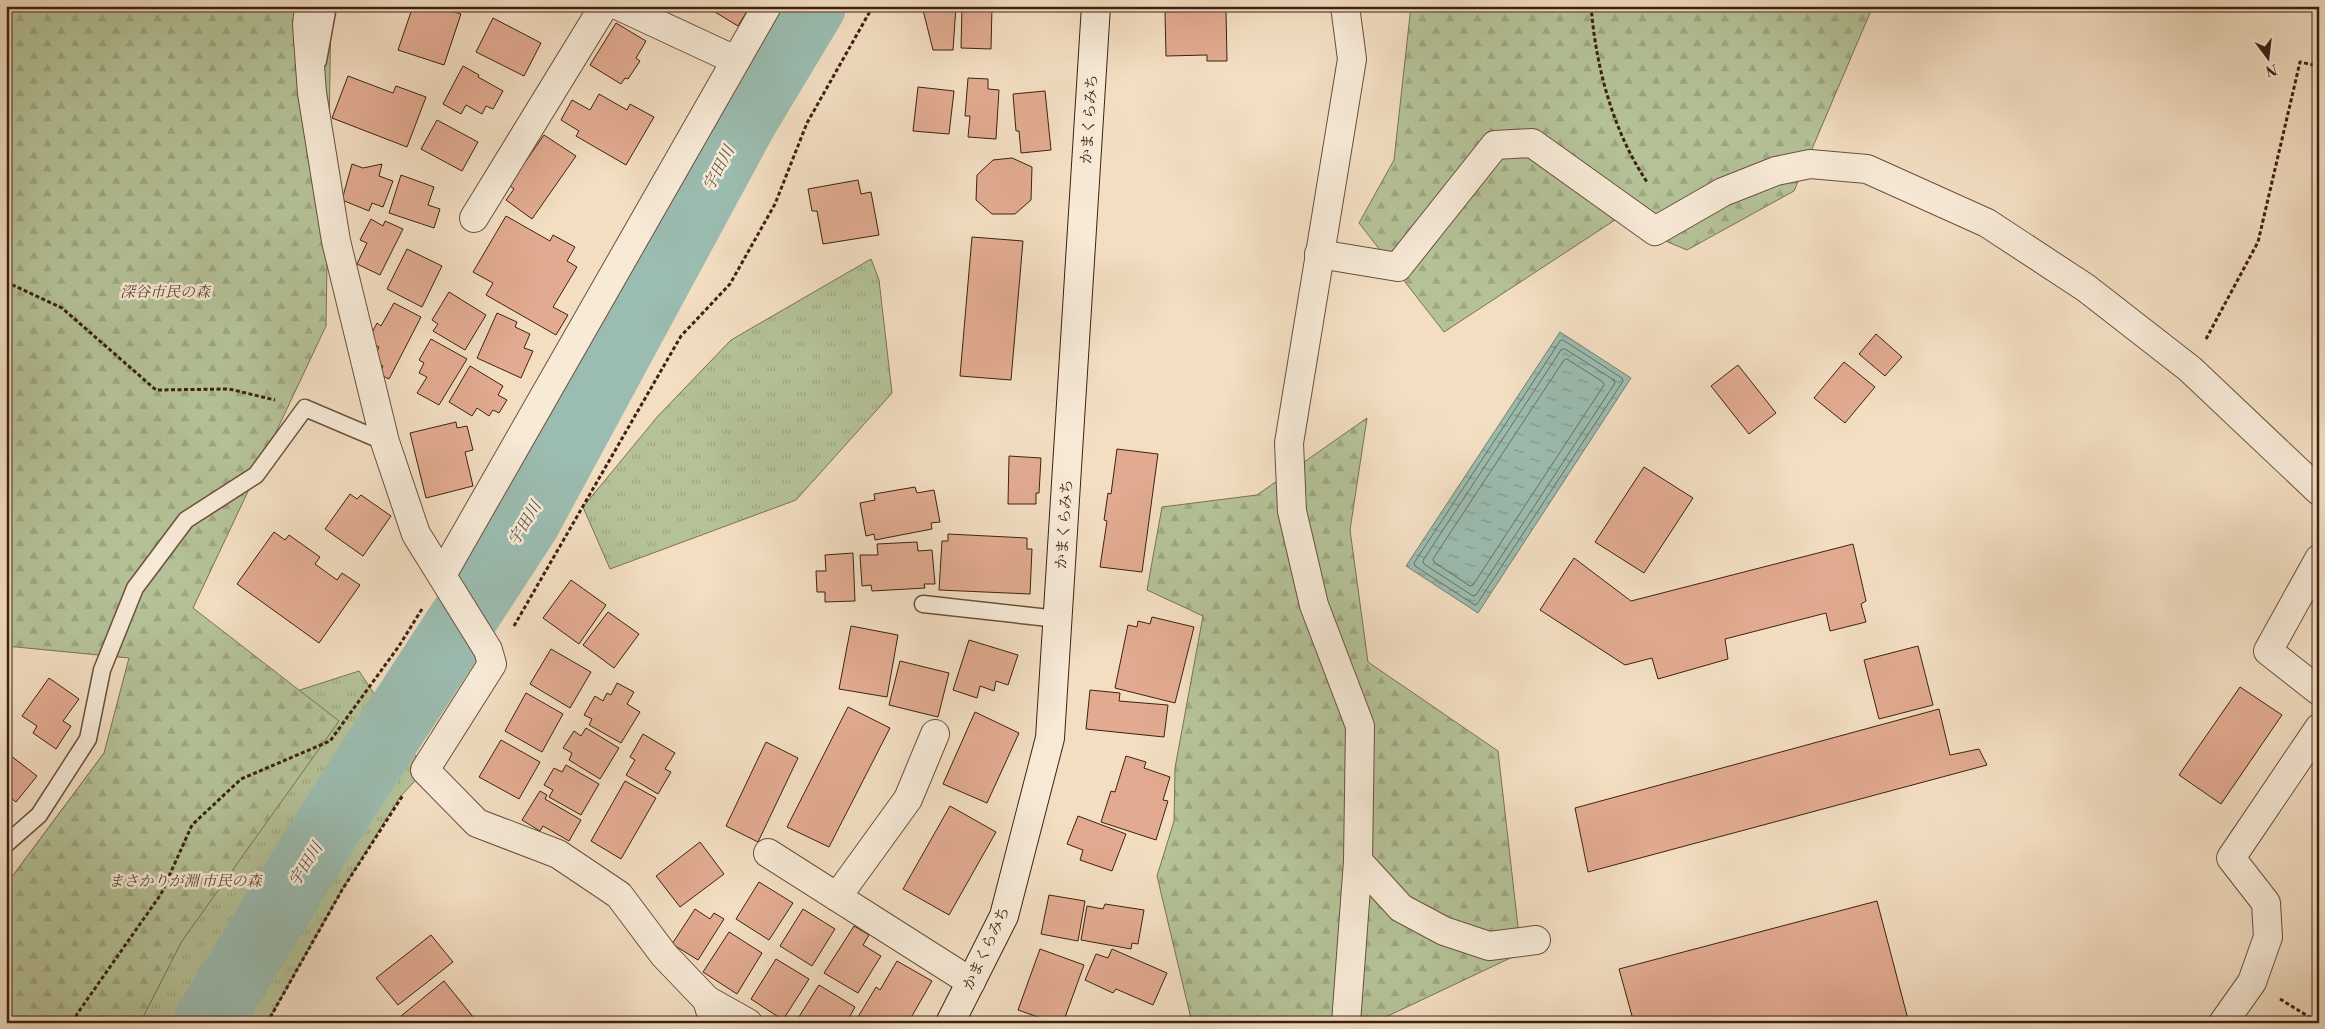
<svg xmlns="http://www.w3.org/2000/svg" width="2325" height="1029" viewBox="0 0 2325 1029" font-family="'Libre Bodoni','Noto Serif JP',serif">
<style>
.grass{fill:url(#grass-tufts);stroke:#7a7254}
.forest{fill:url(#forest-firs);stroke:#7a7254}
.water{fill:url(#water-ripples);stroke:#767e70}
.lines{fill:none;stroke-linecap:round;stroke-linejoin:round}
.shore{stroke:#6c6e60;stroke-width:1}
.river{stroke:#9bbcb0;stroke-width:68}
.building{fill:#e2ab91;stroke:#3e2110}
.service-casing{stroke:#6b503c;stroke-width:19}
.minor-casing{stroke:#6b503c;stroke-width:30}
.tertiary-casing{stroke:#6b503c;stroke-width:30}
.secondary-casing{stroke:#3e2110;stroke-width:30}
.path{stroke:#3e2110;stroke-width:3;stroke-dasharray:4 2.5;stroke-linecap:butt}
.service{stroke:#f7ead7;stroke-width:16}
.minor{stroke:#f7ead7;stroke-width:28}
.tertiary{stroke:#f7ead7;stroke-width:28}
.secondary{stroke:#f7ead7;stroke-width:28}
.labels{text-anchor:middle;stroke-width:5;stroke-linejoin:round;paint-order:stroke}
.street-label{font-size:15px;fill:#3e2110;stroke:#f7ead7}
.park-label{font-size:15px;font-style:italic;fill:#5c4932;stroke:#f7ead7}
.water-label{font-size:16px;font-style:italic;fill:#5a5040;stroke:#f7ead7}
</style>
<defs>
<pattern id="grass-tufts" width="24" height="20" patternUnits="userSpaceOnUse" patternTransform="scale(1.25)"><rect width="24" height="20" fill="#b5c298"/><path d="M3 7l-1-3M5 7V3M7 7l1-3M15 17l-1-3M17 17v-4M19 17l1-3" fill="none" stroke="#9da682"/></pattern>
<pattern id="forest-firs" width="22" height="20" patternUnits="userSpaceOnUse" patternTransform="scale(1.25)"><rect width="22" height="20" fill="#b5c298"/><path d="M5 1l3.5 6h-7zM16 11l3.5 6h-7z" fill="#9da682"/></pattern>
<pattern id="water-ripples" width="26" height="14" patternUnits="userSpaceOnUse" patternTransform="scale(1.25)"><rect width="26" height="14" fill="#9bbcb0"/><path d="M2 4q2-2 4 0t4 0M15 11q2-2 4 0t4 0" fill="none" stroke="#80988e"/></pattern>
</defs>
<rect width="100%" height="100%" fill="#f3dec2"/>
<filter id="stains"><feTurbulence type="fractalNoise" baseFrequency=".004" numOctaves="4"/><feColorMatrix values="0 0 0 0 .2 0 0 0 0 .09 0 0 0 0 .02 0 0 0 .5 -.17"/></filter>
<radialGradient id="worn" r=".72"><stop offset=".6" stop-color="#630" stop-opacity="0"/><stop offset="1" stop-color="#630" stop-opacity=".3"/></radialGradient>
<g class="grass">
<path d="M871,259L879,280L892,393L796,500L610,569L583,507L658,416L731,340Z"/>
<path d="M359,671L425,770L400,797L342,890L267,1023H6V885L104,753Z"/>
</g>
<g class="forest">
<path d="M6,6H331L326,326L193,608L339,721L182,941L140,1023H6V885L104,753L129,658L6,646Z"/>
<path d="M1411,6H1873L1794,191L1687,250L1615,220L1444,332L1359,223L1394,160Z"/>
<path d="M1367,418L1350,530L1368,662L1498,751L1521,953L1373,1023H1192L1157,876L1174,821L1175,768L1203,616L1147,590L1162,507L1257,495Z"/>
</g>
<path class="water" d="M1560,332L1631,378L1478,613L1406,566Z"/>
<g class="lines">
<g class="shore">
<path d="M1563,340L1622,378L1623,381L1477,604L1475,605L1415,566L1414,563L1560,341Z"/>
<path d="M1562,349H1565L1614,380L1615,383L1476,595L1473,596L1424,564L1423,561Z"/>
<path d="M1567,359L1603,382L1604,385L1473,585L1470,586L1434,562L1433,559L1564,360Z"/>
</g>
<path class="river" d="M207,1023L328,826L526,522L744,119L812,6"/>
</g>
<g class="building">
<path d="M413,6H435L461,14L444,65L398,50Z"/>
<path d="M705,6H750L738,26Z"/>
<path d="M922,6H956L953,50H933Z"/>
<path d="M962,6H992L991,49L961,48Z"/>
<path d="M1226,11L1227,61H1207V55L1166,56L1165,12Z"/>
<path d="M493,18L541,43L524,76L476,52Z"/>
<path d="M616,23L646,41L636,58L640,61L628,79L625,78L621,84L590,65Z"/>
<path d="M463,66L479,75L478,77L503,91L493,109L486,106L482,114L466,105L461,114L443,104Z"/>
<path d="M348,76L393,93L396,86L426,97L407,147L332,118Z"/>
<path d="M968,78L988,79V89L999,90L996,139L968,137L970,116H965Z"/>
<path d="M918,87L954,91L949,134L913,131Z"/>
<path d="M1045,91L1051,150L1021,153L1019,131H1016L1013,94Z"/>
<path d="M599,94L627,110L630,104L654,117L626,165L576,136L579,131L561,120L572,100L590,110Z"/>
<path d="M437,120L478,142L462,171L421,149Z"/>
<path d="M544,135L576,156L532,219L506,200L514,189L509,185Z"/>
<path d="M1012,158L1032,167L1031,200L1015,214H992L976,200L977,175L993,160Z"/>
<path d="M352,164L363,168L382,164L379,176L393,181L383,207L372,203L369,211L342,200Z"/>
<path d="M401,175L434,187L428,205L440,209L434,228L389,213Z"/>
<path d="M858,180L861,194L871,192L879,235L823,244L817,211H812L808,189Z"/>
<path d="M506,216L550,241L553,235L575,247L567,261L577,267L553,307L568,315L556,335L486,295L493,283L473,272Z"/>
<path d="M371,219L383,226L385,221L403,229L380,275L357,264L367,243L360,240Z"/>
<path d="M972,237L1023,241L1011,380L960,376Z"/>
<path d="M407,249L442,266L422,307L387,289Z"/>
<path d="M449,292L486,315L465,350L433,331L438,324L432,320Z"/>
<path d="M394,303L421,317L389,379L379,374L383,366L373,361L379,347L367,342L377,323L381,326Z"/>
<path d="M497,313L517,322L515,327L530,334L524,348L533,351L521,378L477,358Z"/>
<path d="M1876,334L1902,357L1885,376L1859,354Z"/>
<path d="M431,339L467,359L439,405L417,393L427,377L419,373L424,363L419,360Z"/>
<path d="M1844,362L1875,387L1845,423L1814,398Z"/>
<path d="M1738,365L1776,413L1749,434L1711,386Z"/>
<path d="M470,366L503,386L498,395L507,400L499,413L493,410L489,416L477,408L472,416L449,402Z"/>
<path d="M456,422L457,428L467,426L473,450L465,452L473,486L426,498L410,433Z"/>
<path d="M1117,449L1158,454L1142,572L1100,567L1107,521L1104,520L1108,493L1111,494Z"/>
<path d="M1009,456L1041,458L1039,493H1036V504H1008Z"/>
<path d="M1644,467L1693,498L1644,573L1595,542Z"/>
<path d="M915,487L917,493L934,490L940,522L931,523L932,529L875,540L874,534L866,536L860,503L875,500L874,494Z"/>
<path d="M350,494L357,499L361,495L391,516L363,556L325,529Z"/>
<path d="M274,532L285,540L289,535L320,557L315,564L337,580L342,573L360,585L319,643L237,584Z"/>
<path d="M948,534L1027,538V549H1032L1030,594L939,590L942,541H948Z"/>
<path d="M917,542L918,551L932,550L935,584H924L925,588L872,591L871,585L862,586L860,555H878L877,544Z"/>
<path d="M1853,544L1866,601L1861,604L1866,622L1830,631L1826,613L1725,639L1728,659L1658,679L1652,658L1625,665L1540,610L1574,558L1631,601Z"/>
<path d="M853,553L855,601L825,602V592H817L816,571H826L825,555Z"/>
<path d="M571,580L606,605L579,644L543,618Z"/>
<path d="M608,612L639,634L614,668L583,645Z"/>
<path d="M1152,617L1194,627L1175,703L1115,688L1128,625L1137,627L1138,621L1150,624Z"/>
<path d="M851,626L898,635L887,697L839,689Z"/>
<path d="M969,640L1018,655L1008,685L996,681L994,691L980,686L977,698L953,690Z"/>
<path d="M1918,646L1933,705L1879,719L1864,660Z"/>
<path d="M551,649L591,672L570,708L530,684Z"/>
<path d="M900,661L949,673L938,717L889,705Z"/>
<path d="M49,678L79,699L63,721L71,726L56,749L33,733L37,726L22,716Z"/>
<path d="M617,683L634,692L627,704L640,712L621,743L589,725L592,719L584,715L595,696L603,701L607,693L611,695Z"/>
<path d="M2240,687L2282,715L2221,804L2179,775Z"/>
<path d="M1090,690L1120,693L1119,701L1168,705L1164,737L1086,729Z"/>
<path d="M526,693L563,714L542,752L505,731Z"/>
<path d="M848,707L890,728L829,847L787,827Z"/>
<path d="M1939,709L1950,755L1979,749L1987,765L1588,872L1575,808Z"/>
<path d="M975,712L1019,733L987,803L943,784Z"/>
<path d="M586,728L619,748L600,779L569,760L572,753L563,748L574,731L581,736Z"/>
<path d="M643,734L675,753L665,769L671,772L658,794L626,775L635,760L630,757Z"/>
<path d="M501,740L540,762L519,799L479,777Z"/>
<path d="M766,742L798,758L758,842L726,826Z"/>
<path d="M6,752L37,776L16,802L6,794Z"/>
<path d="M1126,756L1146,762L1144,768L1170,777L1163,800L1168,801L1156,840L1101,822L1111,791L1115,792Z"/>
<path d="M566,765L599,784L581,815L549,797L553,790L544,785L554,768L562,772Z"/>
<path d="M625,781L656,798L621,859L591,841Z"/>
<path d="M540,791L547,795L545,799L581,820L569,841L543,826L540,831L522,820Z"/>
<path d="M950,806L996,832L949,915L903,889Z"/>
<path d="M1078,816L1126,834L1112,871L1080,860L1083,850L1067,844Z"/>
<path d="M700,842L724,874L680,907L656,876Z"/>
<path d="M759,882L793,903L769,940L736,919Z"/>
<path d="M1049,895L1085,901L1078,941L1041,934Z"/>
<path d="M1877,901L1909,1023H1634L1619,969Z"/>
<path d="M1105,904L1144,910L1138,944L1132,943L1131,949L1081,940L1087,906L1103,909Z"/>
<path d="M695,909L710,919L714,913L724,919L698,960L672,944Z"/>
<path d="M803,909L835,929L812,966L780,946Z"/>
<path d="M854,926L869,935L863,945L881,956L858,993L824,973Z"/>
<path d="M729,932L762,953L737,994L703,972Z"/>
<path d="M431,935L453,962L398,1005L376,978Z"/>
<path d="M1040,949L1084,965L1063,1023H1055L1018,1010Z"/>
<path d="M1112,949L1167,973L1153,1005L1116,989L1113,993L1085,980L1096,954L1108,958Z"/>
<path d="M776,959L809,979L783,1020L751,999Z"/>
<path d="M897,961L932,981L908,1023H869L858,1017L876,987L880,990Z"/>
<path d="M444,981L478,1023H406L401,1016Z"/>
<path d="M819,985L855,1007L846,1023H795Z"/>
</g>
<g class="lines">
<defs>
<g id="service">
<path d="M318,61L328,6"/>
<path d="M923,604L1058,619"/>
<path d="M6,844L39,815L88,739L102,670L135,588L186,520L256,475L305,408L385,442"/>
</g>
<g id="minor">
<path d="M309,6L307,25L312,93L336,241L385,442L416,534L488,650L492,664L425,770L477,823L558,854L619,895L664,955L707,1000L714,1023"/>
<path d="M619,6L735,60"/>
<path d="M474,218L604,6"/>
<path d="M1319,254L1398,267L1495,145L1532,143L1655,231L1723,192L1776,171L1810,164L1867,169L1987,223L2086,288L2190,369L2319,491"/>
<path d="M2319,559L2268,651L2319,691"/>
<path d="M442,575L767,6"/>
<path d="M768,853L971,982"/>
<path d="M837,897L908,799L935,734"/>
<path d="M707,1000L748,1023"/>
<path d="M1346,1023L1358,861"/>
<path d="M2223,1023L2252,982L2268,937L2266,903L2231,858L2319,728"/>
</g>
<path id="tertiary" d="M1345,6L1352,59L1289,443L1292,511L1314,605L1360,726L1358,861L1401,908L1444,931L1489,946L1536,940"/>
<path id="secondary" d="M950,1023L1004,916L1050,738L1096,6"/>
</defs>
<use href="#service" class="service-casing"/>
<use href="#minor" class="minor-casing"/>
<use href="#tertiary" class="tertiary-casing"/>
<use href="#secondary" class="secondary-casing"/>
<g class="path">
<path d="M1591,6C1596,68 1613,131 1647,182"/>
<path d="M6,282L62,308L156,390L229,389L275,400"/>
<path d="M2206,339L2258,242L2300,62L2319,66"/>
<path d="M514,626L681,336L730,284L775,204L807,123L873,6"/>
<path d="M2280,999L2319,1023"/>
<path d="M74,1023L77,1014L161,894L192,825L241,779L330,741L399,646L422,609"/>
<path d="M267,1023L342,890L403,795"/>
</g>
<use href="#service" class="service"/>
<use href="#minor" class="minor"/>
<use href="#tertiary" class="tertiary"/>
<use href="#secondary" class="secondary"/>
</g>
<g class="labels">
<g class="street-label">
<text transform="translate(1089 119) rotate(-86)" y="5">かまくらみち</text>
<text transform="translate(1064 524) rotate(-86)" y="5">かまくらみち</text>
<text transform="translate(986 948) rotate(-65)" y="5">かまくらみち</text>
</g>
<g class="park-label">
<text x="165" y="297">深谷市民の森</text>
<text x="185" y="886">まさかりが淵 市民の森</text>
</g>
<g class="water-label">
<text transform="translate(718 168) rotate(-62)" y="6">宇田川</text>
<text transform="translate(524 523) rotate(-59)" y="6">宇田川</text>
<text transform="translate(305 864) rotate(-58)" y="6">宇田川</text>
</g>
</g>
<rect width="2325" height="1029" fill="none" stroke="#f3dec2" stroke-width="25"/>
<rect x="8" y="8" width="2310" height="1014" fill="none" stroke="#3e2110" stroke-width="2.5"/>
<rect x="12" y="12" width="2300" height="1004" fill="none" stroke="#3e2110"/>
<g transform="translate(2268 58) rotate(165)" stroke="#f7ead7" stroke-width="4" paint-order="stroke">
<path d="M0-4L9 19L0 12L-9 19Z" fill="#3e2110"/>
<text y="-8" font-size="14" font-weight="bold" text-anchor="middle" fill="#3e2110">N</text>
</g>
<rect width="100%" height="100%" filter="url(#stains)"/>
<rect width="100%" height="100%" fill="url(#worn)"/>
</svg>
